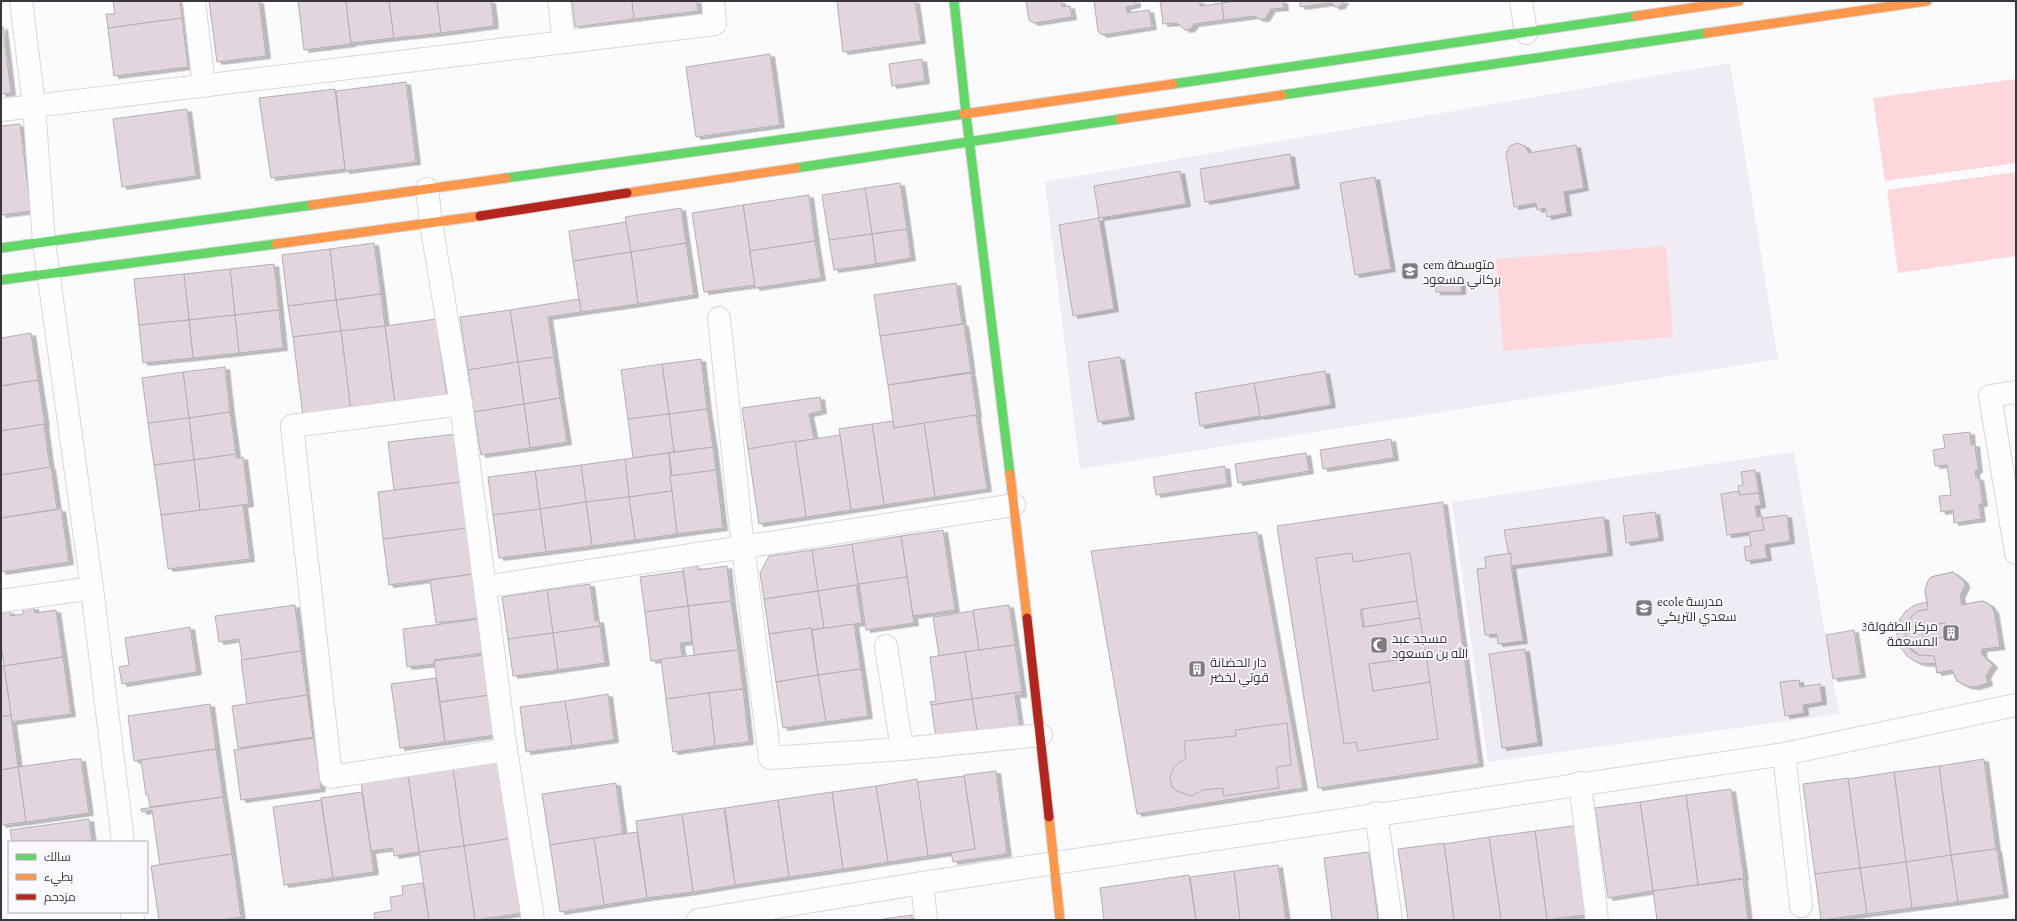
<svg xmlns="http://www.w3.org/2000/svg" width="2017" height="921" viewBox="0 0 2017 921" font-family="'Crimson Pro',Cairo,serif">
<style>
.built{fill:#f0ecf5}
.green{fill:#fdd7dc}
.building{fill:#e3d5df;stroke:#b1b0b2;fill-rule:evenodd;filter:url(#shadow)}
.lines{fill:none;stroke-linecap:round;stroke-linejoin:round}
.street-casing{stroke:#d8d7da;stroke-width:24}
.fast-casing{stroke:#d8d7da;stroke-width:11}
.slow-casing{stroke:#d8d7da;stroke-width:11}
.jam-casing{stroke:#d8d7da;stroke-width:11}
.street{stroke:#fefeff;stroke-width:22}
.fast{stroke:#63d668;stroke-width:9}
.slow{stroke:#ff974d;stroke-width:9}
.jam{stroke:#b3261e;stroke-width:9}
.labels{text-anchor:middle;stroke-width:3.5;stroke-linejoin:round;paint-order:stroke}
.poi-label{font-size:13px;fill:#3a383c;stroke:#fbf9fe;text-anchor:start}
</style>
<defs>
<filter id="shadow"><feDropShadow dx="4.5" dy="2.5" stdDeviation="0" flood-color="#0004"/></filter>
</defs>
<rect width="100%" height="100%" fill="#fbfafd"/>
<g class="built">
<path d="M1730,63L1778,359L1080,469L1045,182Z"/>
<path d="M1794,452L1839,714L1488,762L1452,502Z"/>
</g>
<g class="green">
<path d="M2016,79V163L1885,181L1873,98Z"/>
<path d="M2016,172V256L1898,273L1887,190Z"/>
<path d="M1666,246L1673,337L1503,351L1496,259Z"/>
</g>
<g class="building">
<path d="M113,1H180L182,18L108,28L106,14H115Z"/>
<path d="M209,1H259L266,56L217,62Z"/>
<path d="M298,1H346L351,44L304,50Z"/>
<path d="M346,1H389L394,38L351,43Z"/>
<path d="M389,1H437L441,33L394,38Z"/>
<path d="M437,1H491L494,26L441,33Z"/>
<path d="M572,1H632L634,19L575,27Z"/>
<path d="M632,1H697L698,11L634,19Z"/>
<path d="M837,1H915L921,41L843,52Z"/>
<path d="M1026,1H1061L1062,7L1070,6L1072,17L1034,23L1029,20Z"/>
<path d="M1094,1H1136V5L1126,7L1127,13L1149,10L1152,27L1102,35L1098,31Z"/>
<path d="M1160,1H1200V6L1222,3L1224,20L1194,24L1191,29L1185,30L1177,23L1163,24Z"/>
<path d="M1234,1H1283L1284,8L1271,9L1265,19H1259L1255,16L1224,20L1222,3Z"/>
<path d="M1300,1H1344L1341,6L1335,7L1331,3L1300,7Z"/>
<path d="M182,18L188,67L114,76L108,28Z"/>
<path d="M1,27H3L11,93L1,94Z"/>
<path d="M770,54L780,125L696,137L686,67Z"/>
<path d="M922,59L925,81L892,86L889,64Z"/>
<path d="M406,82L416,162L345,171L336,91Z"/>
<path d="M335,89L345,169L271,178L259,98Z"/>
<path d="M187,109L196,176L122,187L113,119Z"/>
<path d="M20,124L31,211L1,215V126Z"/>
<path d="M1517,143L1525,146L1529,153L1576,145L1584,188L1564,192L1567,213L1547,217L1545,208L1537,210L1536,203L1514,207L1506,153L1510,146Z"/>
<path d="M1290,154L1295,186L1205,202L1200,169Z"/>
<path d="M1180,171L1186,204L1099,218L1094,186Z"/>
<path d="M1375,177L1391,269L1355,275L1340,183Z"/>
<path d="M900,183L907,229L872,234L865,188Z"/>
<path d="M865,188L872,234L829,240L822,195Z"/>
<path d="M809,195L815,241L750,251L743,205Z"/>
<path d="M743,205L755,285L704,292L692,213Z"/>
<path d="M681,208L686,243L631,252L625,217Z"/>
<path d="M1099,218L1114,309L1073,316L1059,225Z"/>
<path d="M626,222L631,252L573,261L569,231Z"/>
<path d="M907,229L911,258L876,264L872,234Z"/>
<path d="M872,234L876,264L834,270L829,240Z"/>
<path d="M815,241L821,278L755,288L750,251Z"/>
<path d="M374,243L381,294L336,300L330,249Z"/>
<path d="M686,243L694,295L638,304L631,252Z"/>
<path d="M330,249L336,300L288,306L282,255Z"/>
<path d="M631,252L638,304L581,312L573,261Z"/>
<path d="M274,264L279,310L235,315L230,269Z"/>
<path d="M230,269L235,315L189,320L184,274Z"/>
<path d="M184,274L189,320L139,325L134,279Z"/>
<rect x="1436" y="279" width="25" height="13"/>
<path d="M956,283L962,324L880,336L874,295Z"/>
<path d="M381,294L385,326L341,331L336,300Z"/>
<path d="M579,299L581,312L548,317L554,357L518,362L510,310Z"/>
<path d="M336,300L341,331L293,337L288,306Z"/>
<path d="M279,310L283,348L239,353L235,315Z"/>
<path d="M510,310L518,362L468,370L460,317Z"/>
<path d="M235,315L239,353L193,358L189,320Z"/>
<path d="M436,319L447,398L395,405L385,326Z"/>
<path d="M189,320L193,358L143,363L139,325Z"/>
<path d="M964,324L971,372L888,385L880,336Z"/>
<path d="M385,326L395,405L351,411L341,331Z"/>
<path d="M341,331L351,411L303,417L293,337Z"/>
<path d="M31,333L38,380L1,386V338Z"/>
<path d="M554,357L560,398L524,404L518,362Z"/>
<path d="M1120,357L1130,417L1098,422L1088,362Z"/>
<path d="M701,359L707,409L669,414L662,364Z"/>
<path d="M518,362L524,404L474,412L468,370Z"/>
<path d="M662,364L669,414L628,419L621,370Z"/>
<path d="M225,367L230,412L189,418L183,372Z"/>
<path d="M1325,371L1331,405L1260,417L1254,383Z"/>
<path d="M183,372L189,418L148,423L142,378Z"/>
<path d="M971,373L977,415L894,428L888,385Z"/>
<path d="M38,380L45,424L1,431V386Z"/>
<path d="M1254,383L1260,416L1200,426L1195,393Z"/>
<path d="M820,397L822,411L809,414L814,439L748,449L742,408Z"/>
<path d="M560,398L567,442L530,448L524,404Z"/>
<path d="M524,404L530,448L481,455L474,412Z"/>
<path d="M707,409L713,447L674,452L669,414Z"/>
<path d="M230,412L236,454L194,460L189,418Z"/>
<path d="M669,414L674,452L633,458L628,419Z"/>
<path d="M976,415L987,489L935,497L924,423Z"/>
<path d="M189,418L194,460L154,465L148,423Z"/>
<path d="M893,421L894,428L924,423L935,497L884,505L872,424Z"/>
<path d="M44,424L50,468L1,475V431Z"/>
<path d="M872,424L884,505L851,510L839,429Z"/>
<path d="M1970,432L1971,445L1975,444L1978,470L1975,471L1976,478H1979L1983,504H1979L1981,519L1954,523L1953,510L1941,512L1939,496L1951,495L1947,465L1935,466L1933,450L1945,448L1943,435Z"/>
<path d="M456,434L462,482L394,490L388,442Z"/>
<path d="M840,435L851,510L806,517L795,442Z"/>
<path d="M1391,439L1394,458L1323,469L1320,450Z"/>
<path d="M795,441L806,517L759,524L748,449Z"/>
<path d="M713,447L716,470L672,476L669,453Z"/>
<path d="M669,453L672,491L629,497L625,459Z"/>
<path d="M1306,453L1309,471L1238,483L1235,464Z"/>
<path d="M236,454V458L243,457L249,504L200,511L194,460Z"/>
<path d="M625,459L629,497L586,502L581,465Z"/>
<path d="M194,460L200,511L161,515L154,465Z"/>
<path d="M581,465L586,502L540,509L535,471Z"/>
<path d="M1225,466L1227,484L1156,495L1153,477Z"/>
<path d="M51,467L57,509L1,518V475Z"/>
<path d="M716,470L723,528L677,534L670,476Z"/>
<path d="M1755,470L1759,493L1739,495L1738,486L1743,485L1741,472Z"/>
<path d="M535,471L540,509L493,515L488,477Z"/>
<path d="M462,482L468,528L383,539L378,492Z"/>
<path d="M672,491L677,534L635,540L629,497Z"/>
<path d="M1739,491V495L1759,493L1761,505L1755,506L1757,517L1762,516L1764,530L1727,535L1721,494Z"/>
<path d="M629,497L635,540L592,546L586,502Z"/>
<path d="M586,502L592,546L546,552L540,509Z"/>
<path d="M1443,502L1479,764L1318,788L1277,526Z"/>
<path d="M243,505L250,559L168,569L161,515Z"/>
<path d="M61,509L69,562L1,572V518Z"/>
<path d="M540,509L546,552L499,558L493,515Z"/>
<path d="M1655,512L1659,538L1626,543L1623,516Z"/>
<path d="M1787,515L1790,541L1765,545L1767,558L1746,561L1744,547L1751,546L1749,532L1764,530L1762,518Z"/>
<path d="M1604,517L1608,553L1511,566L1504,530Z"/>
<path d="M468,528L474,574L389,585L383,539Z"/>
<path d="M943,530L955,610L913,616L901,536Z"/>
<path d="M1257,532L1303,788L1137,814L1091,551Z"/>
<path d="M901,536L907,577L858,585L852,544Z"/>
<path d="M852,544L858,585L818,591L812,550Z"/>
<path d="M812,550L818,591L764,599L760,573L769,556Z"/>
<path d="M1352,553L1353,562L1410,553L1417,601L1360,610L1363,627L1420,618L1426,656L1369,664L1373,691L1430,682L1438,739L1358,751L1356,742L1344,744L1316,558Z"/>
<path d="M1511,553V566L1523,641L1498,644L1497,634L1485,635L1477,569L1486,568L1485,557Z"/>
<path d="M698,566V570L727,566L731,601L688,606L683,568Z"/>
<path d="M683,571L688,606L645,612L640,577Z"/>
<path d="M1953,572L1964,581L1965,586L1960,596L1962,605L1982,601L1989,604L1994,611L2000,647L1982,649V655L1993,665L1986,676L1988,683L1975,687L1967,686L1957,681L1952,670L1937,673L1934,656L1919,655L1907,645L1905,637L1907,622L1912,616L1918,611L1928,609L1925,590L1928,581L1931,577ZM1945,623L1948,636L1928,640L1924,638L1922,631L1925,626Z"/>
<path d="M1953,572L1964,581L1965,586L1960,596L1962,605L1982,601L1989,604L1994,611L2000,647L1982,649V655L1993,665L1986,676L1988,683L1975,687L1967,686L1957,681L1952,670L1937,673L1934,656L1919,655L1907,645L1905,637L1907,622L1912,616L1918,611L1928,609L1925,590L1928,581L1931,577Z"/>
<path d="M474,574L479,618L436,623L430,580Z"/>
<path d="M907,577L914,623L866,630L859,584Z"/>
<path d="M590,584L595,621L599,620L600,626L553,633L547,590Z"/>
<path d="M856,585L862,623L824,629L818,591Z"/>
<path d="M547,590L553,633L508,639L502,597Z"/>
<path d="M818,591L824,628L812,630L811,628L769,634L764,599Z"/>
<path d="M731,601L738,650L694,655L688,606Z"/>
<path d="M1417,601L1420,618L1364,627L1362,609Z"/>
<path d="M1927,602L1928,609L1918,611L1912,616L1905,629L1907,645L1912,651L1919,655L1934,656L1936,663L1925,664L1916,662L1907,656L1901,648L1897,639V628L1900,619L1906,611L1915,605Z"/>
<path d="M295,605L301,651L242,660L239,639L219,642L215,616Z"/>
<path d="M1009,605L1015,645L979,650L973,610Z"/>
<path d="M688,606L692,642L680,643L682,657L651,661L645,612Z"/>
<path d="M34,607L35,613L56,610L63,657L4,666L1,644V612L10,611V616L23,614V609Z"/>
<path d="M973,611L979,650L939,656L933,617Z"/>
<path d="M480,619L484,653L434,660L435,664L407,667L403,629Z"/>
<path d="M1945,623L1948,636L1928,640L1924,638L1922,631L1925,626Z"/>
<path d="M854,624L861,669L818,675L812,630Z"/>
<path d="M600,626L605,663L558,670L553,633Z"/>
<path d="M190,627L197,672L122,684L119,667L129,665L125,638Z"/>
<path d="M811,628L818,675L776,682L769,634Z"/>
<path d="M1854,630L1861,675L1833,679L1826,635Z"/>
<path d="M553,633L558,670L513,676L508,639Z"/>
<path d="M1015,645L1022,692L972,699L965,652Z"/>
<path d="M1525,649L1538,743L1502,748L1489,654Z"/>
<path d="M738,650L743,689L666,699L661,659Z"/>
<path d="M301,651L307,695L247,704L241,660Z"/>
<path d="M965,652L972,699L931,705L930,702L936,701L930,657Z"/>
<path d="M484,655L490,695L440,702L434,661Z"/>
<path d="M1426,656L1430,682L1373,691L1369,664Z"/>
<path d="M63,657L71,714L12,722L4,666Z"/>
<path d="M1,666H4L11,715L1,717Z"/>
<path d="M861,669L868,716L826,722L818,675Z"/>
<path d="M818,675L826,722L783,728L776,682Z"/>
<path d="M436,678L445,742L400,748L391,684Z"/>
<path d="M1799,680L1800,687L1820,684L1822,702L1803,705L1804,713L1785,716L1780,682Z"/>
<path d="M743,689L749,742L715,746L709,693Z"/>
<path d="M1022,692V695H1015L1021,737L979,743L972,699Z"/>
<path d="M709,693L715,746L673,752L666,699Z"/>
<path d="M608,694L614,740L572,746L565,701Z"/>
<path d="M307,695L313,737L238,748L232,706Z"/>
<path d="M490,695L495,735L445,742L440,702Z"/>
<path d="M972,699L979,743L938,750L931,705Z"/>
<path d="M565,701L572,746L526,752L520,707Z"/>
<path d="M210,704L216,749L134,761L128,716Z"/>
<path d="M11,715L18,767L1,770V717Z"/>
<path d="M1287,723L1291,765L1276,767L1279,788L1223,796V788L1203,790L1191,796L1177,791L1172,787L1170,777L1174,766L1186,758L1184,741L1236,736L1235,730Z"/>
<path d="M314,738L321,789L241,800L234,750Z"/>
<path d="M216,749L223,797L150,807L148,795H146L141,760Z"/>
<path d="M74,759H81L89,813L26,822L18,767Z"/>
<path d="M1984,759L1996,849L1951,855L1939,766Z"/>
<path d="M501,762L512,838L464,846L453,769Z"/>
<path d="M1939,766L1951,855L1906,862L1894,772Z"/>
<path d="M18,767L26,822L1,825V770Z"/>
<path d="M453,768L464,846L419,852L408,775Z"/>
<path d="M996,771L1007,854L953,862L951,852L975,849L964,775Z"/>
<path d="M1894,772L1906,862L1860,868L1848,779Z"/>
<path d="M408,775L419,852L394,856L393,848L371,851L361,782Z"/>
<path d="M964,776L975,849L928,856L917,782Z"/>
<path d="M1848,778L1860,868L1815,875L1803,784Z"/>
<path d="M917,779L928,856L888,862L876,786Z"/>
<path d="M616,783L623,834L550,845L542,794Z"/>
<path d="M876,786L888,862L843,869L832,792Z"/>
<path d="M1731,789L1744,878L1698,885L1686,795Z"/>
<path d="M362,792L374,872L333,878L321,798Z"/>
<path d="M832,792L843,869L789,877L778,800Z"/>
<path d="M1686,795L1698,885L1653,891L1640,802Z"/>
<path d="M223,797L232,854L160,865L152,810L142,812L141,809Z"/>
<path d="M321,800L333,878L284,885L273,807Z"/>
<path d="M778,800L789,877L735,885L725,808Z"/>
<path d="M1640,802L1653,891L1608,898L1595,808Z"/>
<path d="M724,808L735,885L693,892L682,814Z"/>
<path d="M682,814L693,892L647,898L636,821Z"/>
<path d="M89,819L92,842H12L10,830Z"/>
<path d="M1580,825L1592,914L1547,920L1535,831Z"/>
<path d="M1535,831L1547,920H1501L1489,837Z"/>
<path d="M637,832L647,898L604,905L594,838Z"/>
<path d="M1489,837L1501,920H1454L1444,844Z"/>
<path d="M512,838L523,913L475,920L464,846Z"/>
<path d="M594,838L604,905L560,912L550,845Z"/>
<path d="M1444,843L1454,920H1408L1398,849Z"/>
<path d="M464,846L475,920H429L419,852Z"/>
<path d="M1997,849L2004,895L1958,902L1951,855Z"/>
<path d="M1369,852L1378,920H1332L1324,858Z"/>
<path d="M232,854L241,917L220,920H159L151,866Z"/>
<path d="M1951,855L1958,902L1912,908L1906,862Z"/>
<path d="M1906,862L1912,908L1867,914L1860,868Z"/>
<path d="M1278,865L1286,920H1240L1234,871Z"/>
<path d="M1860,868L1867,914L1821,920L1815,874Z"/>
<path d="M1234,871L1240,920H1196L1190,877Z"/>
<path d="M1189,875L1196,920H1104L1100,888Z"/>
<path d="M1743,879L1748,920H1657L1653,891Z"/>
<path d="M423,883L429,920H375L374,913L392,910L390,897L403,895L402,886Z"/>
<path d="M912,915V920H877Z"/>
</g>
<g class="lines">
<defs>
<g id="street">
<path d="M21,1L34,106L44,242L92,588L123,842"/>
<path d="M194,1L204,86"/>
<path d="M559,1L564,42"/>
<path d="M1521,1L1526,33"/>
<path d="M1,110L715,24L713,1"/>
<path d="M427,189L431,223L461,404L506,750L533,920"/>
<path d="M719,318L743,548L770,758L902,749L1041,735"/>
<path d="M2016,392L1990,396L2016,553"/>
<path d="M461,404L292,426L331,777L506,750"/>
<path d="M485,587L1014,505"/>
<path d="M1,601L92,588"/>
<path d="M886,646L902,749"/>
<path d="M1784,754L1801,906"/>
<path d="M1580,783L1597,920"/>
<path d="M1376,813L1391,920"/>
<path d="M922,883L926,920"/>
<path d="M132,912L133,920"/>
<path d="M698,920L922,883L1784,754L2016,705"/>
</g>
<g id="fast">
<path d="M954,1L966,114L1010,474"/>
<path d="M1173,84L1636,16"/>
<path d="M1282,95L1707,33"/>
<path d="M796,168L1120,119"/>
<path d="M506,178L964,114"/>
<path d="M1,248L312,205"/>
<path d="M1,280L276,244"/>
</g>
<g id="slow">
<path d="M1636,16L1739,1"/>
<path d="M1707,33L1927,1"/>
<path d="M964,114L1173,84"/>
<path d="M1120,119L1282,95"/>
<path d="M627,193L796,168"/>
<path d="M312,205L506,178"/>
<path d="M276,244L480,216"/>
<path d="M1010,474L1027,618"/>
<path d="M1049,817L1060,920"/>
</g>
<g id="jam">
<path d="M480,216L627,193"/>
<path d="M1027,618L1049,817"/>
</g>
</defs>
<use href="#street" class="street-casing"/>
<use href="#fast" class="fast-casing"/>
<use href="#slow" class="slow-casing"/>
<use href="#jam" class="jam-casing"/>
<use href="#street" class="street"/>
<use href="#fast" class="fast"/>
<use href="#slow" class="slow"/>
<use href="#jam" class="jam"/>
</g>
<defs>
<symbol id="school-square" viewBox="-11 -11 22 22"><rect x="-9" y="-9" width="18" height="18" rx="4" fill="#7e7c80" stroke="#fbf9fe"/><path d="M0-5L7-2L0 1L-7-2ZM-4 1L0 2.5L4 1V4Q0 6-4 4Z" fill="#fff"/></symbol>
<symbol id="building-square" viewBox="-11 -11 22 22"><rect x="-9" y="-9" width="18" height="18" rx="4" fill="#7e7c80" stroke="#fbf9fe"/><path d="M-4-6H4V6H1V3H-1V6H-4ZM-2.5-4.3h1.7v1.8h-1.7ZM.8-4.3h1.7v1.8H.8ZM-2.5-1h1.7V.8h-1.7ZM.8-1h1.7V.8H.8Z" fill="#fff"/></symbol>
<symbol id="mosque-square" viewBox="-11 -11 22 22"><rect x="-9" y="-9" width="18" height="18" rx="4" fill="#7e7c80" stroke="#fbf9fe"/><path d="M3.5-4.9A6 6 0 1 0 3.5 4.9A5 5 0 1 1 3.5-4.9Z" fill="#fff"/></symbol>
</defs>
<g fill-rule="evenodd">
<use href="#school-square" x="1400" y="261" width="20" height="20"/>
<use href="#school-square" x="1634" y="598" width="20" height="20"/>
<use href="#building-square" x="1941" y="623" width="20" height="20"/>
<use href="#mosque-square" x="1369" y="635" width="20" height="20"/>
<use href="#building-square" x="1187" y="659" width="20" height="20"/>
</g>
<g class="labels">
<g class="poi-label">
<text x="1423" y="269">cem متوسطة<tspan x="1423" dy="15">بركاني مسعود</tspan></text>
<text x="1657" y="606">ecole مدرسة<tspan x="1657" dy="15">سعدي التريكي</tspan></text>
<text x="1938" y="631" text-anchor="end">3مركز الطفولة<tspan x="1938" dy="15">المسعفة</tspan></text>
<text x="1392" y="643">مسجد عبد<tspan x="1392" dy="15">الله بن مسعود</tspan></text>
<text x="1210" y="667">دار الحضانة<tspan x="1210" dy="15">قوتي لخضر</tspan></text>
</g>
</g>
<rect width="2017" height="921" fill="none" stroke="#3a383c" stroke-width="4"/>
<rect x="8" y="841" width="140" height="72" fill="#fbf9fe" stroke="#aeacb0"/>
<rect x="16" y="854" width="20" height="6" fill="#63d668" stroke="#aeacb0"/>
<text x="44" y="861" font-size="12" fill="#3a383c">سالك</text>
<rect x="16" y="874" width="20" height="6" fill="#ff974d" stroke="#aeacb0"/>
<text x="44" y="881" font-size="12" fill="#3a383c">بطيء</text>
<rect x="16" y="894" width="20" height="6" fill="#b3261e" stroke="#aeacb0"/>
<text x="44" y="901" font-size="12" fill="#3a383c">مزدحم</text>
</svg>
